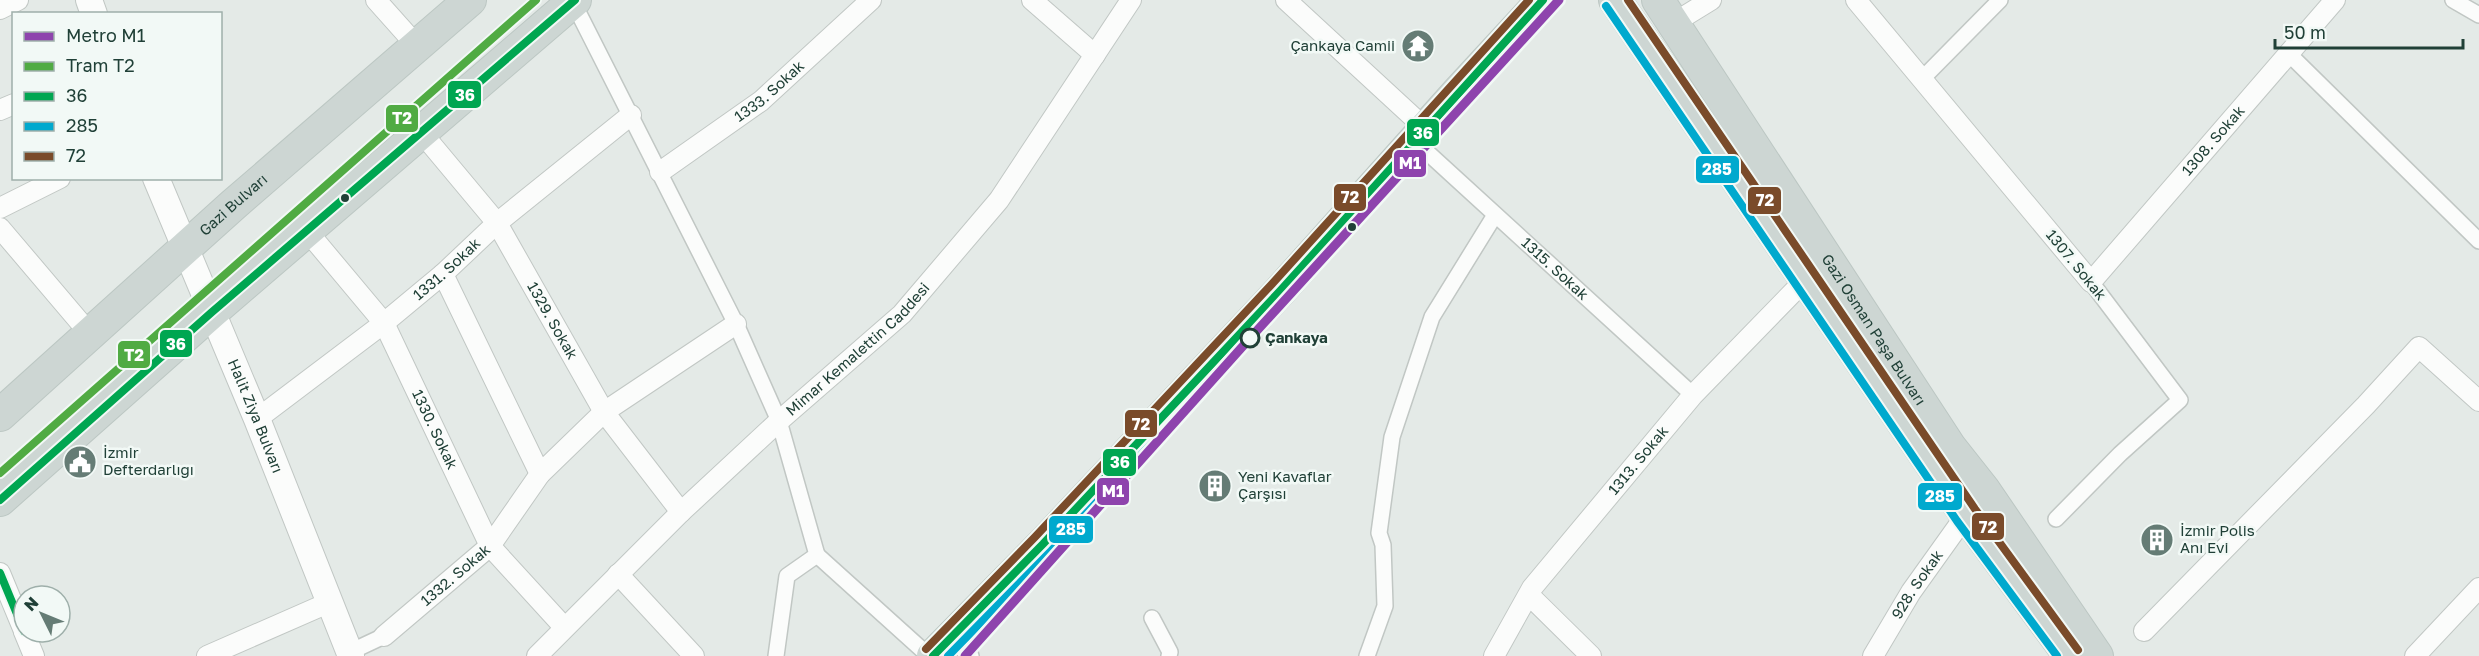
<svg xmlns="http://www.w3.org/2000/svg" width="2479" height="656" viewBox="0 0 2479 656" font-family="'Golos Text',sans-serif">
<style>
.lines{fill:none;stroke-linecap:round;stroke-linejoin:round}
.pedestrian-casing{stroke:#c1c7c4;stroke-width:18}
.minor-casing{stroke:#c1c7c4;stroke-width:22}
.tertiary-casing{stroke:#c1c7c4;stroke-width:28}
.primary-casing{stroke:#bcc7c3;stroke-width:34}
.pedestrian{stroke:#fbfcfb;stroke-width:15}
.minor{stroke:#fbfcfb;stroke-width:20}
.tertiary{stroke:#fbfcfb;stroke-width:26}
.primary{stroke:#cdd6d3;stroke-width:32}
.bus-1-casing{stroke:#f2f9f6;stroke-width:12}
.bus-2-casing{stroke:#f2f9f6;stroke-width:12}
.bus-3-casing{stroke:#f2f9f6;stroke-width:12}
.bus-1{stroke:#00a651;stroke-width:8}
.bus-2{stroke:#00a9ce;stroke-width:8}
.bus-3{stroke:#7a4b2a;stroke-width:8}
.tram-1-casing{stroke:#f2f9f6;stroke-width:12}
.tram-1{stroke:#50ab43;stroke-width:8}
.metro-1-casing{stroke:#f2f9f6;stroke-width:14}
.metro-1{stroke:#8e44ad;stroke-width:9}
.bus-dot{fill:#204037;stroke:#f2f9f6;stroke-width:2}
.stop-dot{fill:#f2f9f6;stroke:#204037;stroke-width:3}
.labels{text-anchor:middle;stroke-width:5;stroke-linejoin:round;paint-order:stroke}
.poi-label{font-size:15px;fill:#204037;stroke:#f2f9f6;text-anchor:start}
.street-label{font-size:15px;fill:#204037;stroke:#f2f9f6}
.stop-label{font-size:15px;font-weight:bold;fill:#204037;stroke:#f2f9f6;text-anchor:start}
.line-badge{stroke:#f2f9f6;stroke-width:2}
.badge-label{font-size:16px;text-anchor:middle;font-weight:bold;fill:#fff}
</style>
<rect width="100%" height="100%" fill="#e4eae7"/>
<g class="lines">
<defs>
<g id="pedestrian">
<path d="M2453,0L2479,15"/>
<path d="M573,2L736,324L779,421L817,555"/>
<path d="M2288,53L2479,241"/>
<path d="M1922,79L2000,0"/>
<path id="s1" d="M1416,142L1693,395"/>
<path d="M2056,519L2120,454L2180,400L2091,282"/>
<path d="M817,555L929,656"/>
<path d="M1152,618L1170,652L1169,656"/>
<path d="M949,639L971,656"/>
<path d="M350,652L384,636"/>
<path d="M776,656L787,576L817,555"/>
<path d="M1367,656L1385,606L1383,545L1379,533L1392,437L1432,317L1495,215"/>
</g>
<g id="minor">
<path d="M376,0L417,46"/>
<path d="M1032,0L1095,55"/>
<path d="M1286,0L1426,129"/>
<path id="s2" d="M1856,0L2091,282L2335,0"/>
<path d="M0,9L18,0"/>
<path d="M1672,24L1711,0"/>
<path d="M0,110L14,104"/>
<path id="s3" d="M421,132L497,223L604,412L681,512"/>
<path id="s4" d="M660,172L761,101L871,0"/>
<path d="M0,208L60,178"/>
<path d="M0,228L90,334"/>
<path id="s5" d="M307,231L384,323L490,546L564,627"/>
<path d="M443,274L540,474"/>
<path id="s6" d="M257,419L384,323L443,274L497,223L631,115"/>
<path d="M0,573L24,631"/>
<path d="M618,574L694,656"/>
<path d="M1529,595L1591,656"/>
<path d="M2144,631L2366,405L2419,347L2479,401"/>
<path d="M24,632L34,656"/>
<path id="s7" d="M384,636L490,546L540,474L604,412L736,324"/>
<path d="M207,656L328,603"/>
<path id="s8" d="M537,656L681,512L779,421L902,314L999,200L1131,0"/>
<path id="s9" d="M1494,656L1532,588L1693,395L1804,281"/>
<path id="s10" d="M1873,656L1911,592L1966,515"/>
<path d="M2415,656L2479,588"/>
</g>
<g id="tertiary">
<path d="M89,0L94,14"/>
<path id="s11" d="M156,178L257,419L351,656"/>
</g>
<g id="primary">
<path d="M1615,0L1966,515L2070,656"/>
<path id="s12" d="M1658,0L1950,447L1984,490L2097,656"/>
<path id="s13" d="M0,415L233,205L470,0"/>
<path d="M0,500L212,312L575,0"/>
<path d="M933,656L1043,544L1280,291L1457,93L1543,0"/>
</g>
</defs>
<use href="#pedestrian" class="pedestrian-casing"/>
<use href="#minor" class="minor-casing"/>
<use href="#tertiary" class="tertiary-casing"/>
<use href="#primary" class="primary-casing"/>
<use href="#pedestrian" class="pedestrian"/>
<use href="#minor" class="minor"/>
<use href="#tertiary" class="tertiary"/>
<use href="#primary" class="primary"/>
<defs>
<g id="bus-1">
<path d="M0,500L212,312L575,0"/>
<path d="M0,573L24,631"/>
<path d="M933,656L1043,544L1280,291L1543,0"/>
</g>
<g id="bus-2">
<path d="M1606,6L1957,521L2057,656"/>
<path d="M948,656L1051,551L1288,298L1551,7"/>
</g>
<g id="bus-3">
<path d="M1628,0L1975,509L2078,650"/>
<path d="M926,649L1035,537L1272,284L1529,0"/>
</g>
</defs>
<use href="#bus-1" class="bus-1-casing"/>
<use href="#bus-2" class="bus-2-casing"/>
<use href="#bus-3" class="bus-3-casing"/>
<use href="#bus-1" class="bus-1"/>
<use href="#bus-2" class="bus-2"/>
<use href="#bus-3" class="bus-3"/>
<defs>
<path id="tram-1" d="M0,473L536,0"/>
</defs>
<use href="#tram-1" class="tram-1-casing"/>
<use href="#tram-1" class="tram-1"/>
<defs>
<path id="metro-1" d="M965,656L1252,336L1559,0"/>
</defs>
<use href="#metro-1" class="metro-1-casing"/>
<use href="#metro-1" class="metro-1"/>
</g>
<defs>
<symbol id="temple-disc" viewBox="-11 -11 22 22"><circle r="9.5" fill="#657c75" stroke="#f2f9f6"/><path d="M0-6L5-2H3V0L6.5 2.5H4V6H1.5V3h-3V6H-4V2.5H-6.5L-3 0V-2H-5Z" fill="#fff"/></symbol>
<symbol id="civic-disc" viewBox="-11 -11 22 22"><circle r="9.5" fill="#657c75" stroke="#f2f9f6"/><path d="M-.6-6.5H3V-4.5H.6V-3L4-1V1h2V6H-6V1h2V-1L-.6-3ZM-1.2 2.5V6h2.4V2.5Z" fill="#fff"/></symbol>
<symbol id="building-disc" viewBox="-11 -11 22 22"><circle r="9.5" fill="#657c75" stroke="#f2f9f6"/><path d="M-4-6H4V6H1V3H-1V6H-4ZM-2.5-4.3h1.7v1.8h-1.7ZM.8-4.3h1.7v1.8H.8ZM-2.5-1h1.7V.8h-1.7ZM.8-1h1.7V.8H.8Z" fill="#fff"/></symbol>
</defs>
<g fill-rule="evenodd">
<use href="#temple-disc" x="1399" y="27" width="38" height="38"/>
<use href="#civic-disc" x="61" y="443" width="38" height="38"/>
<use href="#building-disc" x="1196" y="467" width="38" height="38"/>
<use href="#building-disc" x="2138" y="521" width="38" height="38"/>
</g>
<g class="bus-dot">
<circle cx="345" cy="198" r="5"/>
<circle cx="1352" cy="227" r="5"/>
</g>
<circle class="stop-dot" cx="1250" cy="338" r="9"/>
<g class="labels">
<g class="poi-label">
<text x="1395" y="51" text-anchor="end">Çankaya Camii</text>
<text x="103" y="458">İzmir<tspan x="103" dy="17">Defterdarlığı</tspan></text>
<text x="1238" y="482">Yeni Kavaflar<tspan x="1238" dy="17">Çarşısı</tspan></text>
<text x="2180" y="536">İzmir Polis<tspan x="2180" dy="17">Anı Evi</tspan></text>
</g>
<g class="street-label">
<text dy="5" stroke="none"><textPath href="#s4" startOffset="136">1333. Sokak</textPath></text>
<text dy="5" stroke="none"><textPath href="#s2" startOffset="554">1308. Sokak</textPath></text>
<text dy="5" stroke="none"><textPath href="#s13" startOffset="314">Gazi Bulvarı</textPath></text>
<text transform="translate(2076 265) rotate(51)" y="5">1307. Sokak</text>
<text dy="5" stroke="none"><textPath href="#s6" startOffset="242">1331. Sokak</textPath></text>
<text dy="5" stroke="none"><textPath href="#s1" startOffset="188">1315. Sokak</textPath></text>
<text dy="5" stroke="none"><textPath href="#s3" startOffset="231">1329. Sokak</textPath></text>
<text dy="5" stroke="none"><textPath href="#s12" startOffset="394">Gazi Osman Paşa Bulvarı</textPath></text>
<text dy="5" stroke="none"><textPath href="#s8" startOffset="444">Mimar Kemalettin Caddesi</textPath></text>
<text dy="5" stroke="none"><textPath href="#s11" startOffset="258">Halit Ziya Bulvarı</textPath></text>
<text dy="5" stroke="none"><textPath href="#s5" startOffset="238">1330. Sokak</textPath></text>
<text dy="5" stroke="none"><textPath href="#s9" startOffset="244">1313. Sokak</textPath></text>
<text dy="5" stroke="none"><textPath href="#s7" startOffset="94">1332. Sokak</textPath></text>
<text dy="5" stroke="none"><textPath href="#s10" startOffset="84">928. Sokak</textPath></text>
</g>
<g class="stop-label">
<text x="1265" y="343">Çankaya</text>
</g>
</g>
<g class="line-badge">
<rect x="447" y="80" width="35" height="29" rx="6" fill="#00a651"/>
<rect x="385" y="104" width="34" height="29" rx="6" fill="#50ab43"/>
<rect x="1406" y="118" width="34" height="29" rx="6" fill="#00a651"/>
<rect x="1393" y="149" width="34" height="29" rx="6" fill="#8e44ad"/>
<rect x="1695" y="155" width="45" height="29" rx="6" fill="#00a9ce"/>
<rect x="1333" y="183" width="34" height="29" rx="6" fill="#7a4b2a"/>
<rect x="1747" y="186" width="35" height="29" rx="6" fill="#7a4b2a"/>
<rect x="159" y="329" width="34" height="29" rx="6" fill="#00a651"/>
<rect x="117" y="340" width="34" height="29" rx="6" fill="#50ab43"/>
<rect x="1124" y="409" width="34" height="29" rx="6" fill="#7a4b2a"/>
<rect x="1102" y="448" width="35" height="29" rx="6" fill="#00a651"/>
<rect x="1096" y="477" width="34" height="29" rx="6" fill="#8e44ad"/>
<rect x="1917" y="482" width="46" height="29" rx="6" fill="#00a9ce"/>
<rect x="1971" y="512" width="34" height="29" rx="6" fill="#7a4b2a"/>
<rect x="1048" y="515" width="46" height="29" rx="6" fill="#00a9ce"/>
</g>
<g class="badge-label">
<text x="465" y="101">36</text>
<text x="402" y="124">T2</text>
<text x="1423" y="139">36</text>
<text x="1410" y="169">M1</text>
<text x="1717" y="175">285</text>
<text x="1350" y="203">72</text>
<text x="1765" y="206">72</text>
<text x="176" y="350">36</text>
<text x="134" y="361">T2</text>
<text x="1141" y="430">72</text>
<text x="1120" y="468">36</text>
<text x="1113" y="497">M1</text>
<text x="1940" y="502">285</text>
<text x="1988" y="533">72</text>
<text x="1071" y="535">285</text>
</g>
<rect x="12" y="12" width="210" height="168" fill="#f2f9f6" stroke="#9eafaa" stroke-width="1.5"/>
<rect x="24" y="32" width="30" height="9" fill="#8e44ad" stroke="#9eafaa" stroke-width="1.5"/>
<text x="66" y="42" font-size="18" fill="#204037">Metro M1</text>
<rect x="24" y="62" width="30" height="9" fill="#50ab43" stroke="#9eafaa" stroke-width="1.5"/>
<text x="66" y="72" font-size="18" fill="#204037">Tram T2</text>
<rect x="24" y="92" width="30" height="9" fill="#00a651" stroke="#9eafaa" stroke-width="1.5"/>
<text x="66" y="102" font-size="18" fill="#204037">36</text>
<rect x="24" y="122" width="30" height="9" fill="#00a9ce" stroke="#9eafaa" stroke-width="1.5"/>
<text x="66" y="132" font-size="18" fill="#204037">285</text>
<rect x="24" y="152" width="30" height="9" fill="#7a4b2a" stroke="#9eafaa" stroke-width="1.5"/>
<text x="66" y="162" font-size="18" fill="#204037">72</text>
<g transform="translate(42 614) rotate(313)"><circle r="28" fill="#f2f9f6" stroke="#9eafaa" stroke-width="1.5"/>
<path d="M0-4.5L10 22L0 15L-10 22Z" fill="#657c75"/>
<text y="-9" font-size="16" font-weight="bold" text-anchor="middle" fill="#204037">N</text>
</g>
<path d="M2275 39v9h188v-9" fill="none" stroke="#204037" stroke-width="3"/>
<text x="2284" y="39" font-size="18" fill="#204037" stroke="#f2f9f6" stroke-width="4.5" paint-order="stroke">50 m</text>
</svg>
